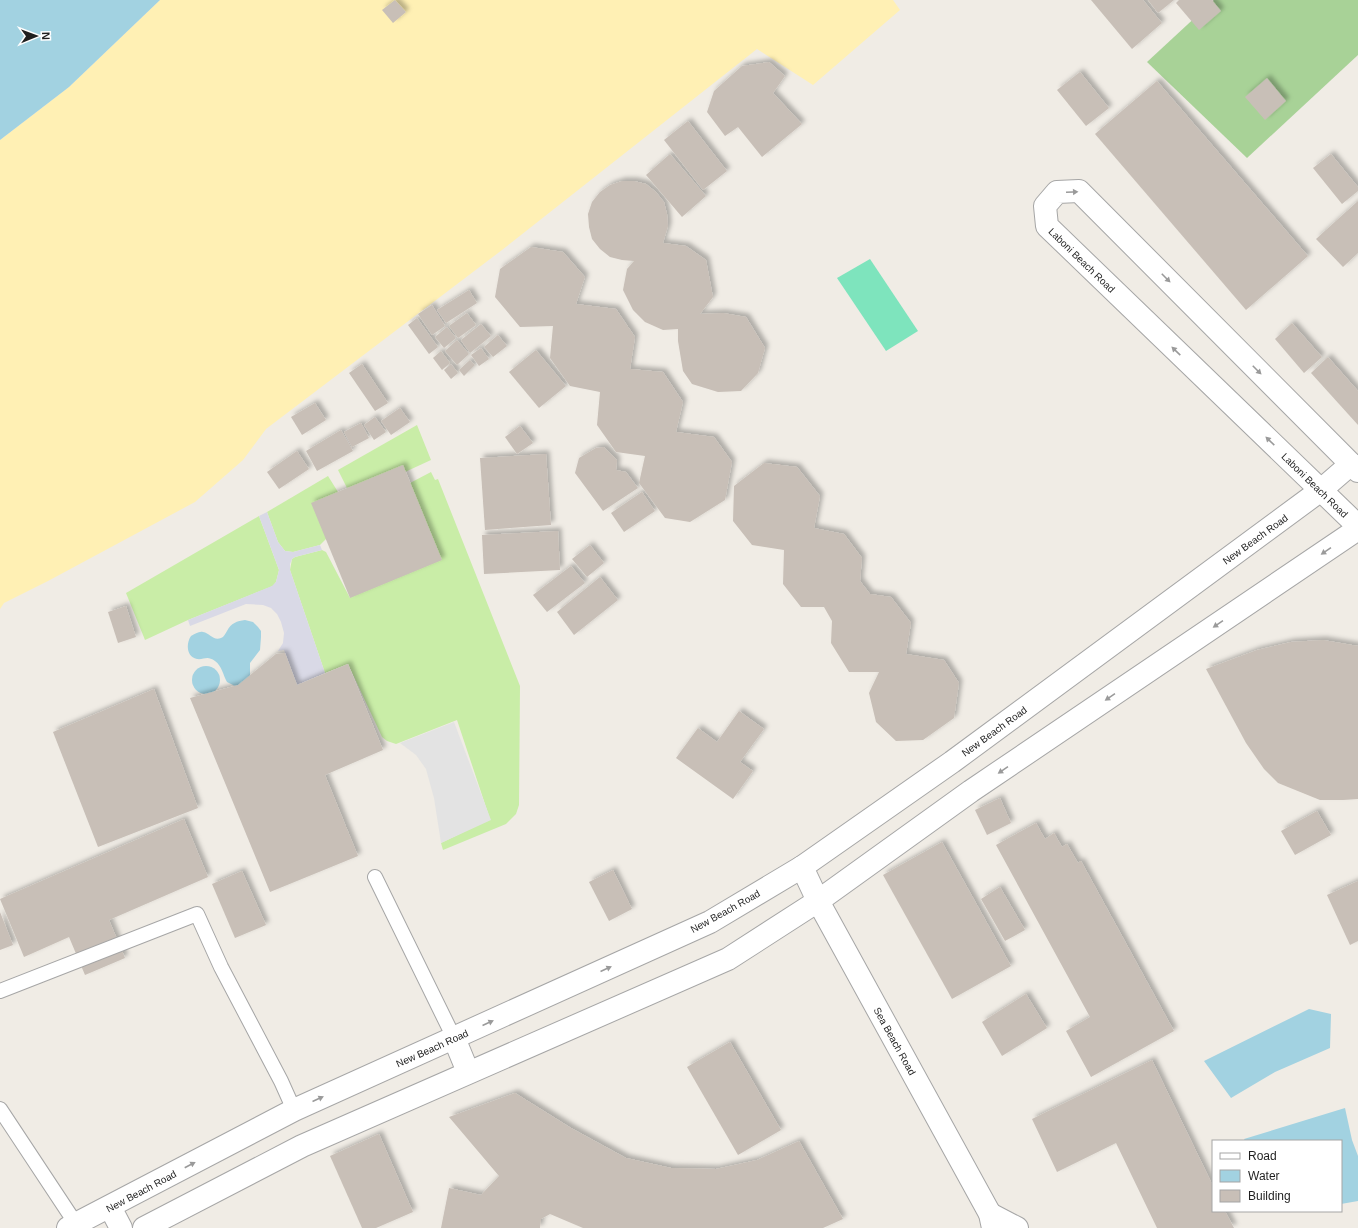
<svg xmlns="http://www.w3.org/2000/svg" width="1358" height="1228" viewBox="0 0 1358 1228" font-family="Helvetica,sans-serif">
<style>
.grass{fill:#c9eda7}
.forest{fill:#a8d297}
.sand{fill:#fff0b4}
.pitch{fill:#7ee4bd}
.parking{fill:#e3e3e3}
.plaza{fill:#d9d9e6}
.water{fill:#a2d2e1}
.building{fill:#c8bfb7;filter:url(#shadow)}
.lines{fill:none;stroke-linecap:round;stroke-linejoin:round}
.service-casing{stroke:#a6a6a6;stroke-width:16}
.minor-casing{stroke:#a6a6a6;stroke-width:24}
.service{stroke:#fff;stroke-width:14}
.minor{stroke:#fff;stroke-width:22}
.oneway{fill:#9a9a9a}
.labels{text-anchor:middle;stroke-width:3;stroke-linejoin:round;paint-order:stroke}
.street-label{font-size:10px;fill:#1f1f1f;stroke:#fff}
</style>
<defs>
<filter id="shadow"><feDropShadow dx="3.5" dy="-3.5" stdDeviation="2" flood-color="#0004"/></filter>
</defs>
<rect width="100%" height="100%" fill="#f0ece5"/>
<g class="grass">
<path d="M417,425L431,460L405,472L347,488L338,470Z"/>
<path d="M431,472L435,480L438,479L520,686L519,805L516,814L506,824L443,850L441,843L490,819L457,720L396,744L387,741L382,737L348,664L325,673L290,570L292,559L295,557L322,550L326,552L350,598L410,483Z"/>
<path d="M328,476L338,492L326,539L320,545L293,552L285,551L278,542L267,512Z"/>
<path d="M259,516L279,570L276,582L273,586L188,620L145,640L126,593Z"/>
</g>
<path class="forest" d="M1214,0H1358V55L1247,158L1147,62Z"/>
<path class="sand" d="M160,0H893L900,10L813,85L757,49L502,250L266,429L243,460L195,502L48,581L4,603L0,609V140L69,87Z"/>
<path class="pitch" d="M870,259L918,331L886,351L837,278Z"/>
<path class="parking" d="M454,722L491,820L441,843L434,798L426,769L416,755L400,743Z"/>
<path class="plaza" d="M267,512L278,542L285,551L293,552L320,545L322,550L295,557L292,559L290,564V570L325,673L297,685L284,650L278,651L283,643L284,633L281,622L277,614L271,608L263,605L246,604L190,626L188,620L272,586L276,582L279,570L259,516Z"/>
<g class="water">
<path d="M0,0H160L69,87L0,140Z"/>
<path d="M245,620L253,622L258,627L261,631V637L260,650L250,663V677L242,685L235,686L227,682C223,675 222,666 215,661C207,655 204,660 197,659C186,657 186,643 191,636C195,634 199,631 203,632C210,633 213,641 221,638C224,637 225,634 227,631C231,623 237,621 245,620Z"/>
<circle cx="206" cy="680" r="14"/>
<path d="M1309,1009L1331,1014L1330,1048L1275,1072L1231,1098L1204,1061Z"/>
<path d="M1345,1108L1352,1140L1358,1156V1201L1341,1204V1141H1245L1244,1139Z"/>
</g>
<g class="building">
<path d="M395,0L406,12L393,23L382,10Z"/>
<path d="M1091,0H1143L1162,23L1132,49Z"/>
<path d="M1148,0H1174L1158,13Z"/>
<path d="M1179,0H1212L1221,11L1199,30L1176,3Z"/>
<path d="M769,62L785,76L773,93L802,124L762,157L738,127L725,136L707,112L714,91L742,66Z"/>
<path d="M1080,72L1109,108L1086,126L1057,90Z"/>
<path d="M1267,78L1286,101L1265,120L1245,97Z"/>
<path d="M1157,81L1308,256L1246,310L1095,134Z"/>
<path d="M688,121L727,171L703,190L664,140Z"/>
<path d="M670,154L706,196L682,217L646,175Z"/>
<path d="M1331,154L1358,187V191L1342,204L1313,168Z"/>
<path d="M622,181H634L646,184L656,192L664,202L667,214L668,226L663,243L686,246L706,260L713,297L700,314L723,313L746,317L765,348L758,373L741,391L718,392L692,384L683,371L678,341V329L663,330L645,322L633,310L623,290L627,269L634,261L622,260L610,257L600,249L592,239L589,227L588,214L592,202L600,192L610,185Z"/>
<path d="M1358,201V253L1343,267L1316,239Z"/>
<path d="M531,247L563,252L585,277L576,304L616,309L635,337L630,369L663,372L683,402L676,432L714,437L732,462L725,500L690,522L665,518L639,483L645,456L616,452L597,425L600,392L570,386L550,358L553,326L520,327L495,297L500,269Z"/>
<path d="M469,290L477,303L446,323L437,310Z"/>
<path d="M432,305L445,326L432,335L418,314Z"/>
<path d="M467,313L476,325L458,338L449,326Z"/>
<path d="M417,318L438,347L429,354L408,325Z"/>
<path d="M1292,323L1322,357L1304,373L1275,339Z"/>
<path d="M481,324L491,336L470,353L461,340Z"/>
<path d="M447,327L456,338L444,348L435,337Z"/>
<path d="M498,335L507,346L493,357L484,347Z"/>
<path d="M457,340L469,354L457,365L445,351Z"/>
<path d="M481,348L489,359L479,366L471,355Z"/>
<path d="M536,350L566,386L539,408L509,372Z"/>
<path d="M441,351L450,363L442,370L433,358Z"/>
<path d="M1328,357L1358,391V425L1311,373Z"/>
<path d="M470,360L475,365L464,376L459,370Z"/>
<path d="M362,364L388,403L375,411L349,373Z"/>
<path d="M451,364L458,373L451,379L444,370Z"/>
<path d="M315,403L326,420L302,435L291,417Z"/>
<path d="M400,408L410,422L391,435L381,421Z"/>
<path d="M375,417L386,432L374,440L364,425Z"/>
<path d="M361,423L369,438L352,447L344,432Z"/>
<path d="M520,426L533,443L517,454L505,437Z"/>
<path d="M341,430L353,451L317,471L306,451Z"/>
<path d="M604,447L617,460L616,470L626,472L638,488L603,511L575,473L579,458L596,448Z"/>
<path d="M297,451L309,469L279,489L267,472Z"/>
<path d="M546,454L551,525L485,530L480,458Z"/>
<path d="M764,463L797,467L820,496L814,528L844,534L862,558L860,581L870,594L891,597L911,623L906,654L944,660L959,683L954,718L923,740L896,741L876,722L869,693L879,672H849L831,643L832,621L824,607H801L783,584L784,550L752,545L733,521L734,486Z"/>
<path d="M403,465L442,560L350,598L311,503Z"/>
<path d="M642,492L655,511L624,532L611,513Z"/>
<path d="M558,531L560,570L484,574L482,535Z"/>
<path d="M590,545L604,563L587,577L572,559Z"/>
<path d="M571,566L585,583L547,612L533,595Z"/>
<path d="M600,577L618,600L574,635L557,612Z"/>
<path d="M126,606L136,637L118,643L108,612Z"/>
<path d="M1323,640L1358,646V799L1343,800H1320L1278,783L1264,769L1246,743L1206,669L1257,650L1291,642Z"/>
<path d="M285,653L297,685L348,664L383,750L325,775L358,856L270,892L190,698L238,685L276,654Z"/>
<path d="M154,689L198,808L98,847L53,732Z"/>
<path d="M739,711L764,729L740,762L753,771L733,799L676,758L698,728L717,742Z"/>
<path d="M1000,798L1011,823L987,835L975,810Z"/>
<path d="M1317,811L1331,835L1295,855L1281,831Z"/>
<path d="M184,819L208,877L109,920L125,958L85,975L69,937L24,957L0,899Z"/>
<path d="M1036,823L1045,839L1054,833L1062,847L1067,844L1078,863L1081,861L1174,1031L1091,1077L1066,1031L1090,1017L996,845Z"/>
<path d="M942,842L1011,966L952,999L883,875Z"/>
<path d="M613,870L632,909L609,921L589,882Z"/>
<path d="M242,871L266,925L235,938L212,884Z"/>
<path d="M1358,881V941L1350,945L1327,895Z"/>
<path d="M1000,887L1025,930L1005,941L981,899Z"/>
<path d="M0,912L13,945L0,950Z"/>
<path d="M1026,994L1047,1028L1002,1056L982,1022Z"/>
<path d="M730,1042L781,1130L738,1155L687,1067Z"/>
<path d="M1152,1060L1213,1186V1211H1225L1234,1228H1157L1116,1143L1057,1172L1032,1119Z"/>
<path d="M515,1093L571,1128L626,1158L671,1168L716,1169L757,1160L799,1141L843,1219L823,1228H583L550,1214L541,1219L540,1228H441L449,1188L481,1195L499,1176L449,1117Z"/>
<path d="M379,1134L413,1212L376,1228H362L330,1156Z"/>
</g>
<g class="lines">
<defs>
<g id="service">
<path d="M375,877L454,1038"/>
<path d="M0,991L197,914L221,967L281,1081L294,1110"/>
<path d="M0,1109L76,1224"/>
</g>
<g id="minor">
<path d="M1358,471L1079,191L1057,192L1045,206L1047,226L1358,526"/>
<path d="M802,867L818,901L990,1214L993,1228"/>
<path d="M454,1038L468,1072"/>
<path d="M110,1207L121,1228"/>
<path d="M990,1214L1017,1228"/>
<path d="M68,1228L294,1110L710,922L802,867L952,762L1321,490L1351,464"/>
<path d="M144,1228L302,1146L728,959L818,901L971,791L1358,529"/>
</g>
</defs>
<use href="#service" class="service-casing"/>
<use href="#minor" class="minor-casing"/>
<use href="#service" class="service"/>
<use href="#minor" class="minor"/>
</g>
<defs><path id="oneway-solid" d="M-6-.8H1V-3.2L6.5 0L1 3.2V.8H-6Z"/></defs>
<g class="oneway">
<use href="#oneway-solid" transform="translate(1072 192) rotate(-3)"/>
<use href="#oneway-solid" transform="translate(1166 278) rotate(45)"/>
<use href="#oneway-solid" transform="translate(1176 351) rotate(-136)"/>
<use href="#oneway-solid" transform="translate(1257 370) rotate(45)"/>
<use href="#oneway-solid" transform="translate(1270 441) rotate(-136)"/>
<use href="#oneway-solid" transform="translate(1326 551) rotate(146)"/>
<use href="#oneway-solid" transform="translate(1218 624) rotate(146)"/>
<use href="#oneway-solid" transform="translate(1110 697) rotate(146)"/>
<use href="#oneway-solid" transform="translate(1003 770) rotate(146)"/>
<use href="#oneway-solid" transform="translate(606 969) rotate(-24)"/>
<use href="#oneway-solid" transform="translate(488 1023) rotate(-24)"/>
<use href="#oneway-solid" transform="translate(318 1099) rotate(-24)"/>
<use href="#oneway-solid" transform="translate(190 1165) rotate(-28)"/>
</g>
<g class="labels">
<g class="street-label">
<text transform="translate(1082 260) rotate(44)" y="4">Laboni Beach Road</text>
<text transform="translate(1315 485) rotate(44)" y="4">Laboni Beach Road</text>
<text transform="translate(1255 539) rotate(-36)" y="4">New Beach Road</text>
<text transform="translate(994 731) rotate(-36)" y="4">New Beach Road</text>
<text transform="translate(725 911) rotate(-29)" y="4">New Beach Road</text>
<text transform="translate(895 1041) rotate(61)" y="4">Sea Beach Road</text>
<text transform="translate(432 1048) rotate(-24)" y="4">New Beach Road</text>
<text transform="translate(141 1191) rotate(-28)" y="4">New Beach Road</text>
</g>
</g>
<rect x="1212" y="1140" width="130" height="72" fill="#ffffff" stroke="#a5a5a5"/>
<rect x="1220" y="1153" width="20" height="6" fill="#ffffff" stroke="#a5a5a5"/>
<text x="1248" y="1160" font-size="12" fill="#1f1f1f">Road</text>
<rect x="1220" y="1170" width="20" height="12" fill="#a2d2e1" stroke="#a5a5a5"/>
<text x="1248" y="1180" font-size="12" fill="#1f1f1f">Water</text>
<rect x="1220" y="1190" width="20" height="12" fill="#c8bfb7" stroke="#a5a5a5"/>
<text x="1248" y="1200" font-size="12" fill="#1f1f1f">Building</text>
<g transform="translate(36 36) rotate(89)" stroke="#ffffff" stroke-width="3" paint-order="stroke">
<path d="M0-3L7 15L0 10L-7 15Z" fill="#1f1f1f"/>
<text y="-6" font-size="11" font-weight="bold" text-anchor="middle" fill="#1f1f1f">N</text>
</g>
</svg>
